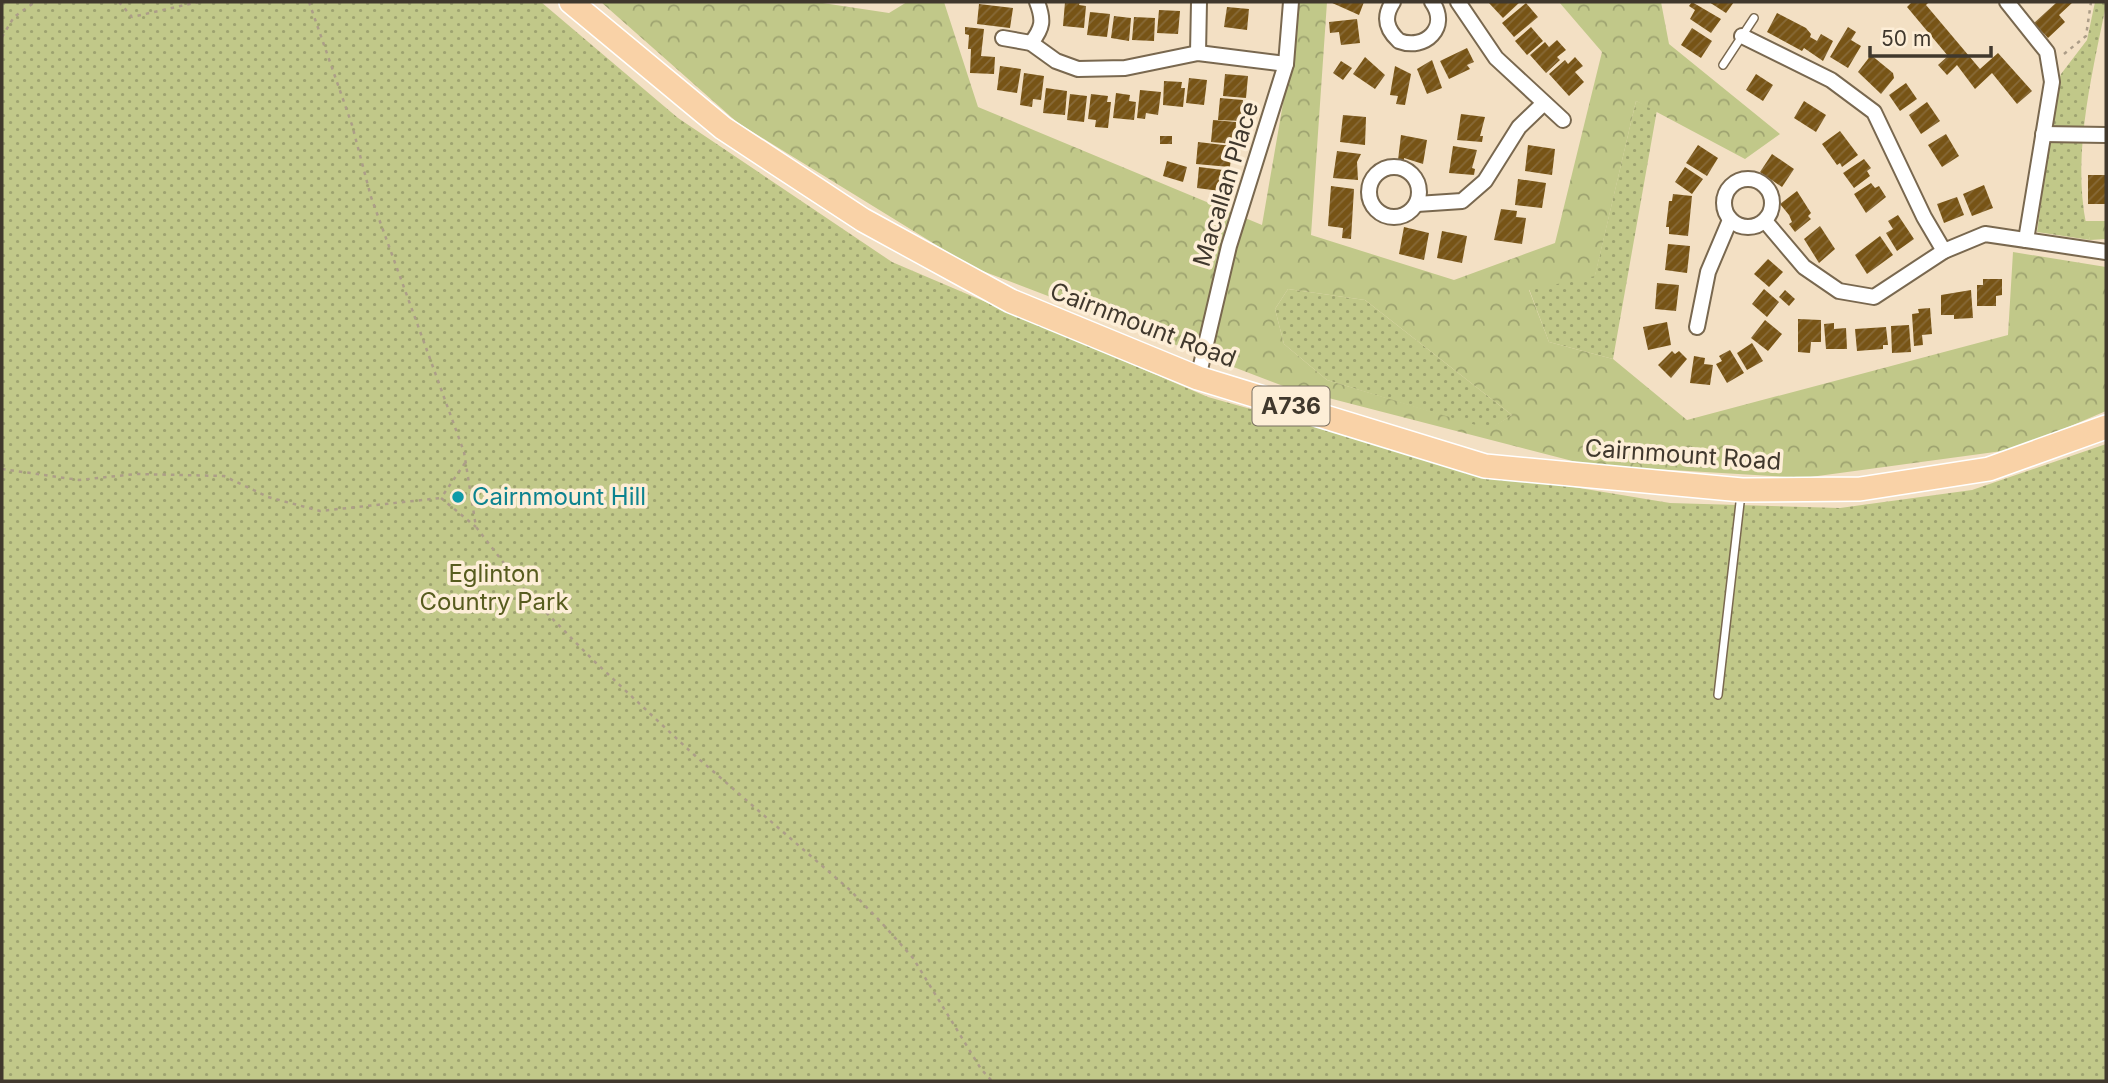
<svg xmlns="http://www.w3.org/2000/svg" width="2108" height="1083" viewBox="0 0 2108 1083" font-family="Inter,sans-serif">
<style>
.green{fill:url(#green-dots)}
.forest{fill:url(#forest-crowns);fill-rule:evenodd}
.building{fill:url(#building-hatch)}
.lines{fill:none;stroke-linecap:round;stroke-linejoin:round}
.service-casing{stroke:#79684f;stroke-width:10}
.minor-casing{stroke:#79684f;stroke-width:18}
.primary-casing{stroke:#fff;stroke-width:26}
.path{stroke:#ac9d88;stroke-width:2.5;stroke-dasharray:3.5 5;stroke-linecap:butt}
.service{stroke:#fff;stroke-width:7}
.minor{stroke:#fff;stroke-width:14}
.primary{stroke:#f9d2a7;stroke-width:23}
.culture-dot{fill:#0f9aa8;stroke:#fdeed7;stroke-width:2.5}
.labels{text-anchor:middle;stroke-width:7;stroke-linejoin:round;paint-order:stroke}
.shield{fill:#fdeed7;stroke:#796f60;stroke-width:2}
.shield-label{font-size:23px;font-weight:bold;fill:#40382d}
.street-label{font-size:24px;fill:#40382d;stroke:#fdeed7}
.culture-label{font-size:24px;fill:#0d838f;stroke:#fdeed7;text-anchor:start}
.park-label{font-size:24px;fill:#575c1e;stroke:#fdeed7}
</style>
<defs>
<pattern id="green-dots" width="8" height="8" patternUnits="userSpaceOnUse" patternTransform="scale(1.75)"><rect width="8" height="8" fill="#c1c889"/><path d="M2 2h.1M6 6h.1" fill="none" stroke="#9ea370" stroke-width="1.8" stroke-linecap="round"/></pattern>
<pattern id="forest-crowns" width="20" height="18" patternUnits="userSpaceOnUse" patternTransform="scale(1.75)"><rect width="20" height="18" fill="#c1c889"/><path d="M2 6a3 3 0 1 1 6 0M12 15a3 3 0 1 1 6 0" fill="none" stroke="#9ea370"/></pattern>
<pattern id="building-hatch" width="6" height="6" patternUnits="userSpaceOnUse" patternTransform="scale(1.75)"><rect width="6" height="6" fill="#775416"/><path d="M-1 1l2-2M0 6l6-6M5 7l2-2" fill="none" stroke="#876a38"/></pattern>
</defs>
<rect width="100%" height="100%" fill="#f3e0c4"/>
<g class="green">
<path d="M2,2H541L678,118L892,262L1208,397L1415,455L1543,482L1670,503L1840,508L1972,490L2106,444V1081H2Z"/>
<path d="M2095,2H2106V5C2091,80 2069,165 2090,240L2037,232L2056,89L2061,74L2087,40Z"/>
<path d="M1636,101L1657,110L1613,359L1549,342L1529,289L1595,275Z"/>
<path d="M1288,289L1365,300L1512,415L1489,430L1327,380L1284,344L1275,309Z"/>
</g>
<g class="forest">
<path d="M601,2H816L889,13L907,2H944L978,107L1262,225L1296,28L1292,2H1327L1311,235L1454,280L1555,243L1602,52L1559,2H1661L1669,44L1780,134L1745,159L1636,101L1595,276L1529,290L1549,342L1613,359L1687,420L2008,335L2013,252L2106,267V411L2017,449L1803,478L1588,465L1286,387L972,267L738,123ZM1288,289L1365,300L1512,415L1489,429L1327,380L1284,344L1275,309Z"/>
<path d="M2084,221H2106V239L2090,240Z"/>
</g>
<g class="building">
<path d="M1065,2H1080L1079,5L1086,6L1084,28L1063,26Z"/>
<path d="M1330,2H1364L1359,15Z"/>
<path d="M1488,2H1520L1503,18Z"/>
<path d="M1692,2L1721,19L1711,33L1690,19L1695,10L1689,6Z"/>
<path d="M1709,2H1734L1726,13Z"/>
<path d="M1912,2H1929L1926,5L1980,69L1998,53L2032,91L2017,104L1992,73L1975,89L1957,65L1947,75L1938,65L1948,56L1907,7Z"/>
<path d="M2057,2H2073L2059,15L2065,22L2048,38L2034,23Z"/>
<path d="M1526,3L1538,17L1514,37L1502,23Z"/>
<path d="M979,4L1013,8L1010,28L977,24Z"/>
<path d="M1227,7L1249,9L1247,30L1224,27Z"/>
<path d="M1159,10L1180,11L1178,34L1157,33Z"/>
<path d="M1090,12L1110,14L1107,37L1087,35Z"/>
<path d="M1777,13L1806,28L1811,34L1810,37L1817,41L1821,34L1833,41L1823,61L1804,48L1802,51L1767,32Z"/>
<path d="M1114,16L1131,18L1129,41L1111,38Z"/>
<path d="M1134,17L1155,18L1154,41L1132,40Z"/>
<path d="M1357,19L1360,43L1341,45L1339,32L1330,33L1329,22Z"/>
<path d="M965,27L984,29L981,56L995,57L994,74L970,73L971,49H968L969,35L965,34Z"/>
<path d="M1531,27L1543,41L1527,55L1515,41Z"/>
<path d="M1848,27L1856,32L1851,40L1861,46L1848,68L1830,57Z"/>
<path d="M1692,28L1712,41L1701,58L1681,45Z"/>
<path d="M1557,40L1566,50L1557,57L1560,60L1546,73L1530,55L1545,42L1549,47Z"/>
<path d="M1467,48L1474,62L1467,65L1470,69L1449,79L1440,61Z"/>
<path d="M1871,55L1893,73L1894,78L1881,94L1858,72Z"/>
<path d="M1365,57L1385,75L1375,89L1353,74Z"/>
<path d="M1575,57L1583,66L1575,72L1584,82L1569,96L1549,74L1565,60L1568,64Z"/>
<path d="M1432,60L1442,88L1427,94L1417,69Z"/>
<path d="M1341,61L1352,68L1343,80L1333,73Z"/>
<path d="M1000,66L1021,69L1017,93L997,90Z"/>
<path d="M1395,66L1411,74L1405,105L1396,104L1398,96L1390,95Z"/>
<path d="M1024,73L1044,76L1041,100L1033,99L1032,107L1020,105Z"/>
<path d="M1225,74L1248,76L1246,98L1223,96Z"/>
<path d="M1756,74L1773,85L1763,101L1746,90Z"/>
<path d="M1189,78L1207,80L1204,105L1186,103Z"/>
<path d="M1164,81L1182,82L1181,88H1185L1183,107L1163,105Z"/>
<path d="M1906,83L1917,99L1900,111L1889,95Z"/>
<path d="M1046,88L1067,91L1065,115L1043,113Z"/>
<path d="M1140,90L1161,92L1158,115L1146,113L1145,119L1137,118Z"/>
<path d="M1116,93L1130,95L1129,101L1136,102L1134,120L1113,118Z"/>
<path d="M1070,94L1087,96L1084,122L1067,120Z"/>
<path d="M1091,94L1108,96L1107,102H1111L1108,128L1095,127L1096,120L1088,119Z"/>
<path d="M1220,98L1243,100L1242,121L1218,120Z"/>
<path d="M1804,101L1826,115L1816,132L1794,118Z"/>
<path d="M1927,102L1940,121L1921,134L1909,115Z"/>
<path d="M1461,114L1485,117L1480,136H1483L1482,142L1457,140Z"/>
<path d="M1343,115L1366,117L1365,145L1340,142Z"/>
<path d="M1213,120L1236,122L1235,144L1211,142Z"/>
<path d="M1840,131L1858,155L1842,167L1840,163L1837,165L1822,144Z"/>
<path d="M1946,134L1959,156L1942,167L1928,145Z"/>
<path d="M1401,135L1427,140L1423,164L1404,158V161L1398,160Z"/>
<rect x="1160" y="136" width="12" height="8"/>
<path d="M1198,142L1232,146L1230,167L1196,164Z"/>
<path d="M1528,145L1555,149L1552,175L1525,171Z"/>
<path d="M1698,145L1718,158L1707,176L1686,163Z"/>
<path d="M1453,146L1477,150L1472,168L1475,169L1474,175L1449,173Z"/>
<path d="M1337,151L1361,154L1357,162L1358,180L1333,178Z"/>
<path d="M1772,154L1794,169L1782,187L1760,172Z"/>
<path d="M1864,159L1871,168L1867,171L1870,176L1854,188L1843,173Z"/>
<path d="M1167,161L1187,167L1183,182L1163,176Z"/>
<path d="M1199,167L1223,170L1220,191L1197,188Z"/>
<path d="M1685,167L1703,179L1692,194L1675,182Z"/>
<rect x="2088" y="175" width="18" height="29"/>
<path d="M1518,179L1546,183L1542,208L1515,205Z"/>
<path d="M1871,183L1875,188L1879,186L1886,197L1866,213L1854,194Z"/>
<path d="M1984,185L1993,208L1972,216L1963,194Z"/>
<path d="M1331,186L1354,189L1351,239L1342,238L1343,228L1328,226Z"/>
<path d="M1797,191L1811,213L1808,216L1811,219L1795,232L1789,224L1792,222L1789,215L1780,204Z"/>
<path d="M1673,194L1692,196L1688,236L1669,234V227H1666L1669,201H1672Z"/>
<path d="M1957,197L1964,215L1944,223L1937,204Z"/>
<path d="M1501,209L1517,211L1516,217L1526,218L1522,244L1494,240Z"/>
<path d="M1898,215L1914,239L1897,251L1886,233L1893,229L1888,221Z"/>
<path d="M1820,226L1835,249L1819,263L1804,239Z"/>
<path d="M1404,227L1429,233L1424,260L1399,254Z"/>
<path d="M1442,231L1467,236L1462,263L1437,258Z"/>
<path d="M1880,236L1893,255L1867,274L1855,255Z"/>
<path d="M1668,244L1690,246L1687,273L1665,270Z"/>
<path d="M1768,259L1783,272L1769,287L1754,274Z"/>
<path d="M1983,279H2002V295L1996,296V306H1977V285H1983Z"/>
<path d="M1657,283L1679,285L1676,311L1655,309Z"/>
<path d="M1764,289L1779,302L1767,317L1752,304Z"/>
<path d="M1785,290L1795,299L1789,306L1779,297Z"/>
<path d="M1971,290L1973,318L1954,319V315H1941V295Z"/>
<path d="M1930,308L1932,334L1922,335L1923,345L1914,346L1912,314L1919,313L1918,309Z"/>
<path d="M1798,319L1821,320V342H1811L1810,353L1798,352Z"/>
<path d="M1765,320L1782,334L1768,351L1751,338Z"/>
<path d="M1667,322L1671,345L1648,350L1643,327Z"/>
<path d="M1834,323V329L1846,328L1847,349H1826L1824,324Z"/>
<path d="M1909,325L1911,352L1892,353L1891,326Z"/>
<path d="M1886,327L1888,345H1883V349L1857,351L1855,329Z"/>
<path d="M1752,343L1763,361L1747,370L1737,353Z"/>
<path d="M1730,350L1744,373L1727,383L1716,364L1722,361L1719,356Z"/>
<path d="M1672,351L1675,354L1679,351L1687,359L1671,378L1658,365Z"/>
<path d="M1694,356L1705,358L1704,364L1713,365L1710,385L1690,383Z"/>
</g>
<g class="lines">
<defs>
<g id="service">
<path d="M1723,65L1754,18"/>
<path d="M1718,695L1741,494"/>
</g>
<g id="minor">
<path d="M1393,2C1383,17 1386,29 1399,41C1425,51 1450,27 1432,2"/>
<path d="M1458,2L1496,58L1563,120"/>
<path d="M2007,2L2047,52L2052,82L2026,240"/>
<path d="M1742,36L1831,80L1874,112L1924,217L1944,251"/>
<path d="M1003,38L1031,43L1056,61L1078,69L1125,68L1198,53L1286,64"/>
<path d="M1031,43C1043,28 1044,20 1037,2"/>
<path d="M1198,53L1199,2"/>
<path d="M2043,134L2106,135"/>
<circle cx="1394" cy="192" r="25"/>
<circle cx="1748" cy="203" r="24"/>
<path d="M1417,204L1462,201L1485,181L1519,127L1544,103"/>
<path d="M1765,221L1804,267L1839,291L1874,297L1944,251L1985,234L2106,252"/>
<path d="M1697,327L1708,272L1730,220"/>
<path d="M1198,378L1229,246L1286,64L1291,2"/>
</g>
<path id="primary" d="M571,2L723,128L863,220L1011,301L1198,378L1485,466L1742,490L1860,489L1989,469L2106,427"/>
</defs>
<use href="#service" class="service-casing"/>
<use href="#minor" class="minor-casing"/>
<use href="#primary" class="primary-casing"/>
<g class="path">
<path d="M119,2L132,17L198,2"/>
<path d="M309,2L352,125L371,197L464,452L476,527L527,593L594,661L692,753L850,890L880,921L913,958L981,1069L992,1081"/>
<path d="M2,37L14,17L35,2"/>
<path d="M2064,54L2086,36L2091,2"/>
<path d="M465,463L441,498L476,527"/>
<path d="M2,469L79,480L136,474L224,476L268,497L320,511L441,498"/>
</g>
<use href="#service" class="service"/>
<use href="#minor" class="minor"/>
<use href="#primary" class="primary"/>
</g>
<circle class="culture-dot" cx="458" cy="497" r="7"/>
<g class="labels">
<rect class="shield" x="1252.5" y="386.5" width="77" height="39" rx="5"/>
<g class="shield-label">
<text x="1291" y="414">A736</text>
</g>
<g class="street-label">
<text transform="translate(1226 184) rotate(-73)" y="8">Macallan Place</text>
<text transform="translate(1143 325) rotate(21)" y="8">Cairnmount Road</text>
<text transform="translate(1683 455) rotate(4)" y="8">Cairnmount Road</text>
</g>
<g class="culture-label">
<text x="472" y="505">Cairnmount Hill</text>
</g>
<g class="park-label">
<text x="494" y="582">Eglinton<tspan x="494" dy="28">Country Park</tspan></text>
</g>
</g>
<rect width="2108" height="1083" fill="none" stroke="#40382d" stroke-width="7"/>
<path d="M1870 46v10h121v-10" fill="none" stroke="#40382d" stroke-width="3.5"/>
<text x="1881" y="46" font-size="21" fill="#40382d" stroke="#fdeed7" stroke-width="5" paint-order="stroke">50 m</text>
</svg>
